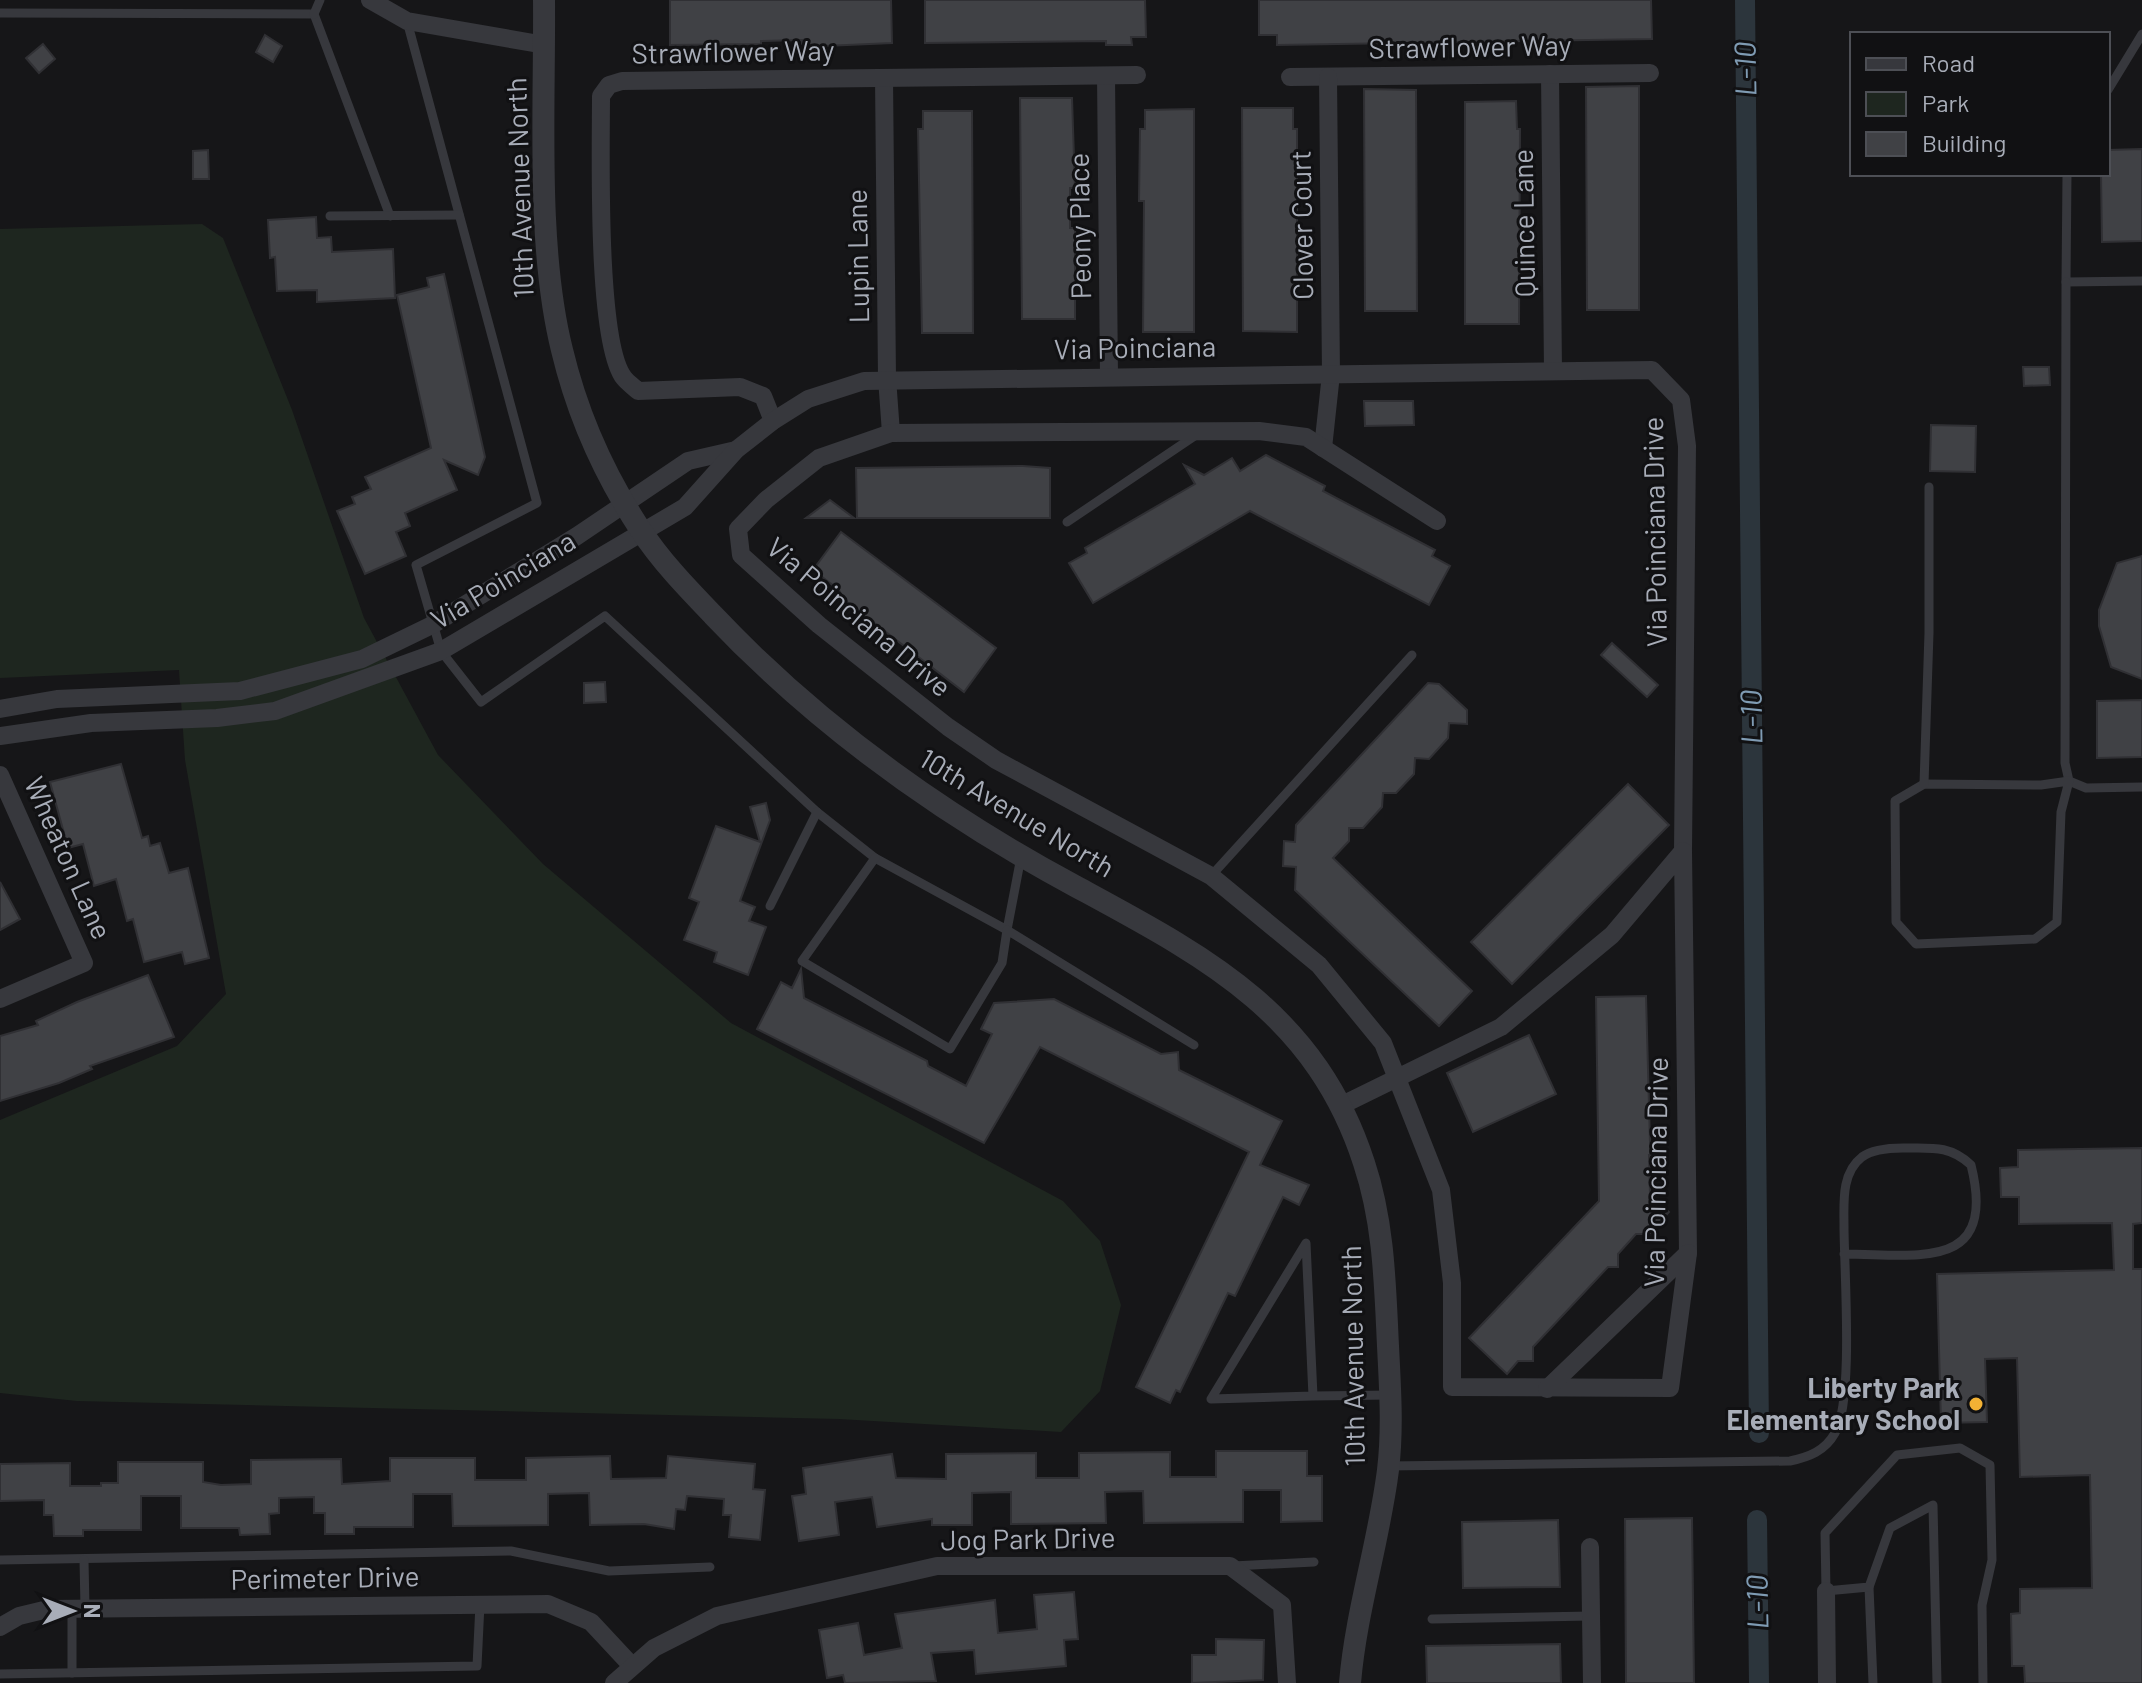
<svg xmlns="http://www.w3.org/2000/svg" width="2142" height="1683" viewBox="0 0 2142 1683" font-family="Barlow,sans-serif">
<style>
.green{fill:#1e261f}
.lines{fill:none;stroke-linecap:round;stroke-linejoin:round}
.canal{stroke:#2c353c;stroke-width:20}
.building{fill:#404145;stroke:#303034;stroke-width:2}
.service{stroke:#37383d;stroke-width:9}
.minor{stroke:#37383d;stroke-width:18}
.tertiary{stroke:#37383d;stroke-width:22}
.poi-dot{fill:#f2b134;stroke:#111113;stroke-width:3}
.labels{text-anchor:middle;stroke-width:6;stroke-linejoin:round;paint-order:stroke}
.street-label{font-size:28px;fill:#a8adb8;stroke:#111113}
.poi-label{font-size:28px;font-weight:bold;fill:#a8adb8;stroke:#111113;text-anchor:end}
.water-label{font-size:30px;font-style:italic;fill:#7f9bb3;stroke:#111113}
</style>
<rect width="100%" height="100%" fill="#161618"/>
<path class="green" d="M202,224L223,238L292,410L364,618L438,755L543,864L731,1023L1063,1201L1100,1241L1121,1305L1100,1391L1061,1432L839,1419L77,1401L0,1393V1120L177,1046L226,994L185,760L179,670L0,678V229Z"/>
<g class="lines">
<g class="canal">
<path d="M1745,0L1759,1433"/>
<path d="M1757,1520L1759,1683"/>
</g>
</g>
<g class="building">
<path d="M670,0H891L892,43L802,47V40L761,41V44L670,45Z"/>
<path d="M925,0H1145L1146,37H1131L1132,45H1106V41L925,43Z"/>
<path d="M1259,0H1651L1652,39L1277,45V35H1259Z"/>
<path d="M265,35L282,46L273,62L256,52Z"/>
<path d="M43,44L55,59L39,73L26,58Z"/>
<path d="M1639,86V310H1587L1586,87Z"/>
<path d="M1364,89L1416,90L1417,311H1365Z"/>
<path d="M1020,98H1072L1075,188H1070V228H1075V319H1022Z"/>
<path d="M1516,101L1517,129H1520L1519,324H1465V102Z"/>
<path d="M1242,108H1293V129H1297V332L1243,331Z"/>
<path d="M1194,109V332H1143L1144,201H1139L1140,129H1145V110Z"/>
<path d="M923,111H972L973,333H922L918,129H923Z"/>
<path d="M2142,149V241L2102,242L2101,174H2108V150Z"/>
<path d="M208,150L209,179H193V151Z"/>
<path d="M316,217L317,238L331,237L332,252L393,249L395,298L317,302V290L277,291L275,257L270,258L268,220Z"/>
<path d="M444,274L485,457L478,475L444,460L457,490L405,513L410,526L396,532L406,556L365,574L337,511L355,504L352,497L371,489L365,477L431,448L397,295L429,287L427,278Z"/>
<path d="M2023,367H2049L2050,385L2024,386Z"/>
<path d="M1364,401H1413L1414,425L1365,426Z"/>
<path d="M1931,425L1976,426L1975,472L1930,471Z"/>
<path d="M1266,455L1325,486L1323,491L1435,550L1432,556L1450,566L1429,605L1250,511L1093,603L1069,563L1087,553L1085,548L1195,484L1184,465L1204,475L1232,458L1240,471Z"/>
<path d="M1023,466L1050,468V518H857L856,468Z"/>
<path d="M830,500L854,518H806Z"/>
<path d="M841,532L996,648L964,692L843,599L839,590L813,570Z"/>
<path d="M2142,556V679L2111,667L2099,626V610L2117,563Z"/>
<path d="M1612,643L1658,685L1647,697L1601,655Z"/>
<path d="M605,682L606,702L584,703V683Z"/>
<path d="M1428,683L1439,684L1467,710V724L1449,723L1448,738L1429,759L1415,758L1414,774L1396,793H1383L1382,807L1363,828H1349V841L1333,858L1472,991L1439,1026L1295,890L1296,867L1283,866L1284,841L1295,842L1296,825Z"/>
<path d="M2142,700V757L2097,758V701Z"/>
<path d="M121,764L142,838L148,836L150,846L160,843L169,873L188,868L209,958L185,964L182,952L144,962L133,919L127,921L116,879L94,886L83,844L68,848L50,782Z"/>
<path d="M1628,784L1669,825L1512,984L1471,942Z"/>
<path d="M766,803L770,820L740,901L755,907L749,921L766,927L748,975L714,962L717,952L684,940L699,902L689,898L716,826L760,842L750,807Z"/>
<path d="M0,882L20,919L0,930Z"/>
<path d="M801,969L804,998L927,1061L928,1066L966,1086L992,1034L981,1029L994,1003L1054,999L1161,1054L1178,1052L1179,1070L1282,1121L1260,1165L1309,1185L1299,1205L1283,1197L1235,1296L1228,1293L1180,1392L1176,1390L1170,1403L1136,1387L1249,1152L1040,1047L984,1143L757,1029L781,982L792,988Z"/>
<path d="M148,975L174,1037L90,1066L92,1069L59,1083L0,1101V1036L38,1025L36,1021L77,1002Z"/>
<path d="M1646,996L1650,1142L1663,1155H1649L1650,1193L1669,1212L1649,1234H1636L1618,1254V1267H1608L1533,1347V1361H1518L1507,1374L1469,1338L1599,1201L1596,997Z"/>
<path d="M1529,1035L1556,1094L1473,1132L1447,1073Z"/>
<path d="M2142,1148V1223L2133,1224V1269H2142V1683H2025L2024,1666H2012L2011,1614L2020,1613V1589L2092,1588L2090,1475L2020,1477L2017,1358L1985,1359L1987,1422L1941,1423L1937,1274L2114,1270L2112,1223L2019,1224V1197H2001L2000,1168L2018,1167V1150Z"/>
<path d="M1216,1451H1307V1476H1322V1521L1281,1522V1490H1243V1522L1144,1523L1143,1491L1105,1492L1106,1523L1011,1524V1492L972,1493V1525H932V1519L877,1527L872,1497L835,1502L839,1535L799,1541L792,1496L806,1494L803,1468L892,1454L896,1478L946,1479V1454L1036,1453V1478H1079V1453L1170,1452V1477H1216Z"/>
<path d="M610,1456L611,1479L666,1478L668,1456L755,1464L753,1489L765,1490L760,1540L729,1537L731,1515H723L724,1499L687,1496L685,1510L676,1509L674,1529L644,1524L590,1525L589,1493L548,1494V1525L453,1526L452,1494H413V1527H354V1534H325V1513H314V1497L279,1498V1513L269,1514L270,1534L240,1535L239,1528H181V1496H141V1530H83V1536H54L53,1515H44V1500L0,1501V1464L70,1463V1486H101V1483H118V1462H203V1482L221,1485L251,1484V1460L341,1459L342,1484L390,1481V1458H475V1480H526V1458Z"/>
<path d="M1692,1518L1694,1683H1626L1625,1519Z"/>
<path d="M1558,1520L1560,1587L1463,1588L1462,1522Z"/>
<path d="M1074,1592L1078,1639L1064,1640L1066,1666L976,1674L974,1650L931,1653L936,1681L845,1683L843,1675L827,1678L819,1630L858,1623L864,1655L902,1648L895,1614L995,1600L998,1633L1037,1629L1034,1595Z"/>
<path d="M1216,1639L1264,1640L1263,1680L1192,1683V1655H1216Z"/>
<path d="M1560,1644L1561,1683H1427L1426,1646Z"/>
</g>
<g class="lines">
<g class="service">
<path d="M0,13L314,14L390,216"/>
<path d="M314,14L320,0"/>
<path d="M407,21L537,503L416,565L441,651L481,702L605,616L817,812L875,858L1007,930L1021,857"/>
<path d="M2108,90L2142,34"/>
<path d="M2067,174L2066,282L2142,281"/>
<path d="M330,216L459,215"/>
<path d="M2066,282L2065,763L2069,781L2086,788L2142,787"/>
<path d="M1067,522L1196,435"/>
<path d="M2069,781L2061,812L2057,922L2035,939L1916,944L1896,922L1895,801L1924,784L2041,785Z"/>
<path d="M1924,784L1929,633V487"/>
<path d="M875,858L802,961L950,1049L1002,963L1007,930L1194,1045"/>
<path d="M1211,876L1412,655"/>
<path d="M770,906L817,812"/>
<path d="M1313,1396L1211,1399L1306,1243L1313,1396L1390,1395"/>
<path d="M1388,1466L1790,1461C1809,1457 1825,1451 1835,1433C1854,1401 1844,1269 1844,1226C1844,1203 1841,1173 1862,1157C1873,1149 1889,1148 1903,1148C1931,1148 1950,1145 1971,1165C1998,1273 1917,1254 1844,1254"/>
<path d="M0,1560L511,1551L609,1571L710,1567"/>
<path d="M84,1560L85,1608"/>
<path d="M1233,1566L1314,1562"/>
<path d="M1869,1587L1873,1683"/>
<path d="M72,1608V1673"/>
<path d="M1432,1619L1591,1616"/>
<path d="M0,1674L477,1666L480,1604"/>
<path d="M1937,1683L1933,1505L1890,1528L1869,1587L1826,1591L1825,1533L1897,1455L1960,1448L1990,1465L1992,1560L1982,1605L1983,1683"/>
</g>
<g class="minor">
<path d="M370,0L407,21L545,45"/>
<path d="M1550,74L1553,371"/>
<path d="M1106,76L1109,376"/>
<path d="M1290,77L1650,73"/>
<path d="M884,78L887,378L891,433"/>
<path d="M773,421L763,396L740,387L638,391C634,387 628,383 624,378C596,342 601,149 601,96L609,85L622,81L1137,75"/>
<path d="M1323,448L1331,374L1328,77"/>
<path d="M0,709L57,699L240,691L362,659L432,625L577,536L688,461L736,450"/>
<path d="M0,736L91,723L217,718L275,711L441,651L685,507L736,450L773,421L808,399L864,381L1652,370L1681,400L1687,446L1683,851"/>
<path d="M0,775L84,963L0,999"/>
<path d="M1340,1106L1501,1027L1612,935L1683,851L1688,1253L1670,1388L1452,1387V1283L1441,1190L1383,1043L1319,965L1211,876L996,760L948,727L819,625L741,555L738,529L766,500L819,458L891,433L1259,431L1306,437L1437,521"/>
<path d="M1547,1389L1688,1253"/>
<path d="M1590,1547L1592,1683"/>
<path d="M1826,1591L1827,1683"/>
<path d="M0,1627L19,1616L48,1609L548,1604L591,1622L632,1666"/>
<path d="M614,1683L654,1648L717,1616L937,1566H1230L1282,1605L1287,1683"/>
</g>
<path class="tertiary" d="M544,0C545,108 536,246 562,350C577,413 604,474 640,529C660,560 687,588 713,615C817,725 943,815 1075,886C1204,956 1315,1012 1364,1163C1384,1223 1385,1284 1388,1346C1390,1387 1393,1429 1388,1470C1379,1542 1356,1611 1350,1683"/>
</g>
<circle class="poi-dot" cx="1976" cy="1404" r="8"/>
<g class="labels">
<g class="street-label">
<text transform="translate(1470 47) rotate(-1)" y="10">Strawflower Way</text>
<text transform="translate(733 52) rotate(-1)" y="10">Strawflower Way</text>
<text transform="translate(520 188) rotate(-92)" y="10">10th Avenue North</text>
<text transform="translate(1524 223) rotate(-91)" y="10">Quince Lane</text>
<text transform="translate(1302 225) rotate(-91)" y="10">Clover Court</text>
<text transform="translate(1080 226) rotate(-91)" y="10">Peony Place</text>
<text transform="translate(858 256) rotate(-91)" y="10">Lupin Lane</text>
<text transform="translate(1135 348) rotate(-1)" y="10">Via Poinciana</text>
<text transform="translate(1655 532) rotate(-91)" y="10">Via Poinciana Drive</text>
<text transform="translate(503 580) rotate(-31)" y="10">Via Poinciana</text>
<text transform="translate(859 617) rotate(40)" y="10">Via Poinciana Drive</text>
<text transform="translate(1017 813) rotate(31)" y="10">10th Avenue North</text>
<text transform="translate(68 858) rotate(66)" y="10">Wheaton Lane</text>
<text transform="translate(1656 1172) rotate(-89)" y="10">Via Poinciana Drive</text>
<text transform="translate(1353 1356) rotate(-91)" y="10">10th Avenue North</text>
<text transform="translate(1028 1539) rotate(-1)" y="10">Jog Park Drive</text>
<text transform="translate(325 1578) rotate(-1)" y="10">Perimeter Drive</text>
</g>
<g class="poi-label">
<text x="1960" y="1398">Liberty Park<tspan x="1960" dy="32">Elementary School</tspan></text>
</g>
<g class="water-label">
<text transform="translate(1746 69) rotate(-91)" y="10">L-10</text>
<text transform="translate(1752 717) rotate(-91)" y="10">L-10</text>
<text transform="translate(1758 1602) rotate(-91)" y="10">L-10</text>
</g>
</g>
<rect x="1850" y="32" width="260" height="144" fill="#111113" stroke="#4d4f55" stroke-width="2"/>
<rect x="1866" y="58" width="40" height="12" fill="#37383d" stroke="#4d4f55" stroke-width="2"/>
<text x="1922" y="72" font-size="24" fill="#a8adb8">Road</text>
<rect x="1866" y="92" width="40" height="24" fill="#1e261f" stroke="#4d4f55" stroke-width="2"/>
<text x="1922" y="112" font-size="24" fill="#a8adb8">Park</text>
<rect x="1866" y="132" width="40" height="24" fill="#404145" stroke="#4d4f55" stroke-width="2"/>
<text x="1922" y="152" font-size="24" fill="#a8adb8">Building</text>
<g transform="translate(72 1611) rotate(90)" stroke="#111113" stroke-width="6" paint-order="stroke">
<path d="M0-6L14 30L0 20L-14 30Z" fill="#a8adb8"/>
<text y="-12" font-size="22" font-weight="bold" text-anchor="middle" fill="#a8adb8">N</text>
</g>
</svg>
